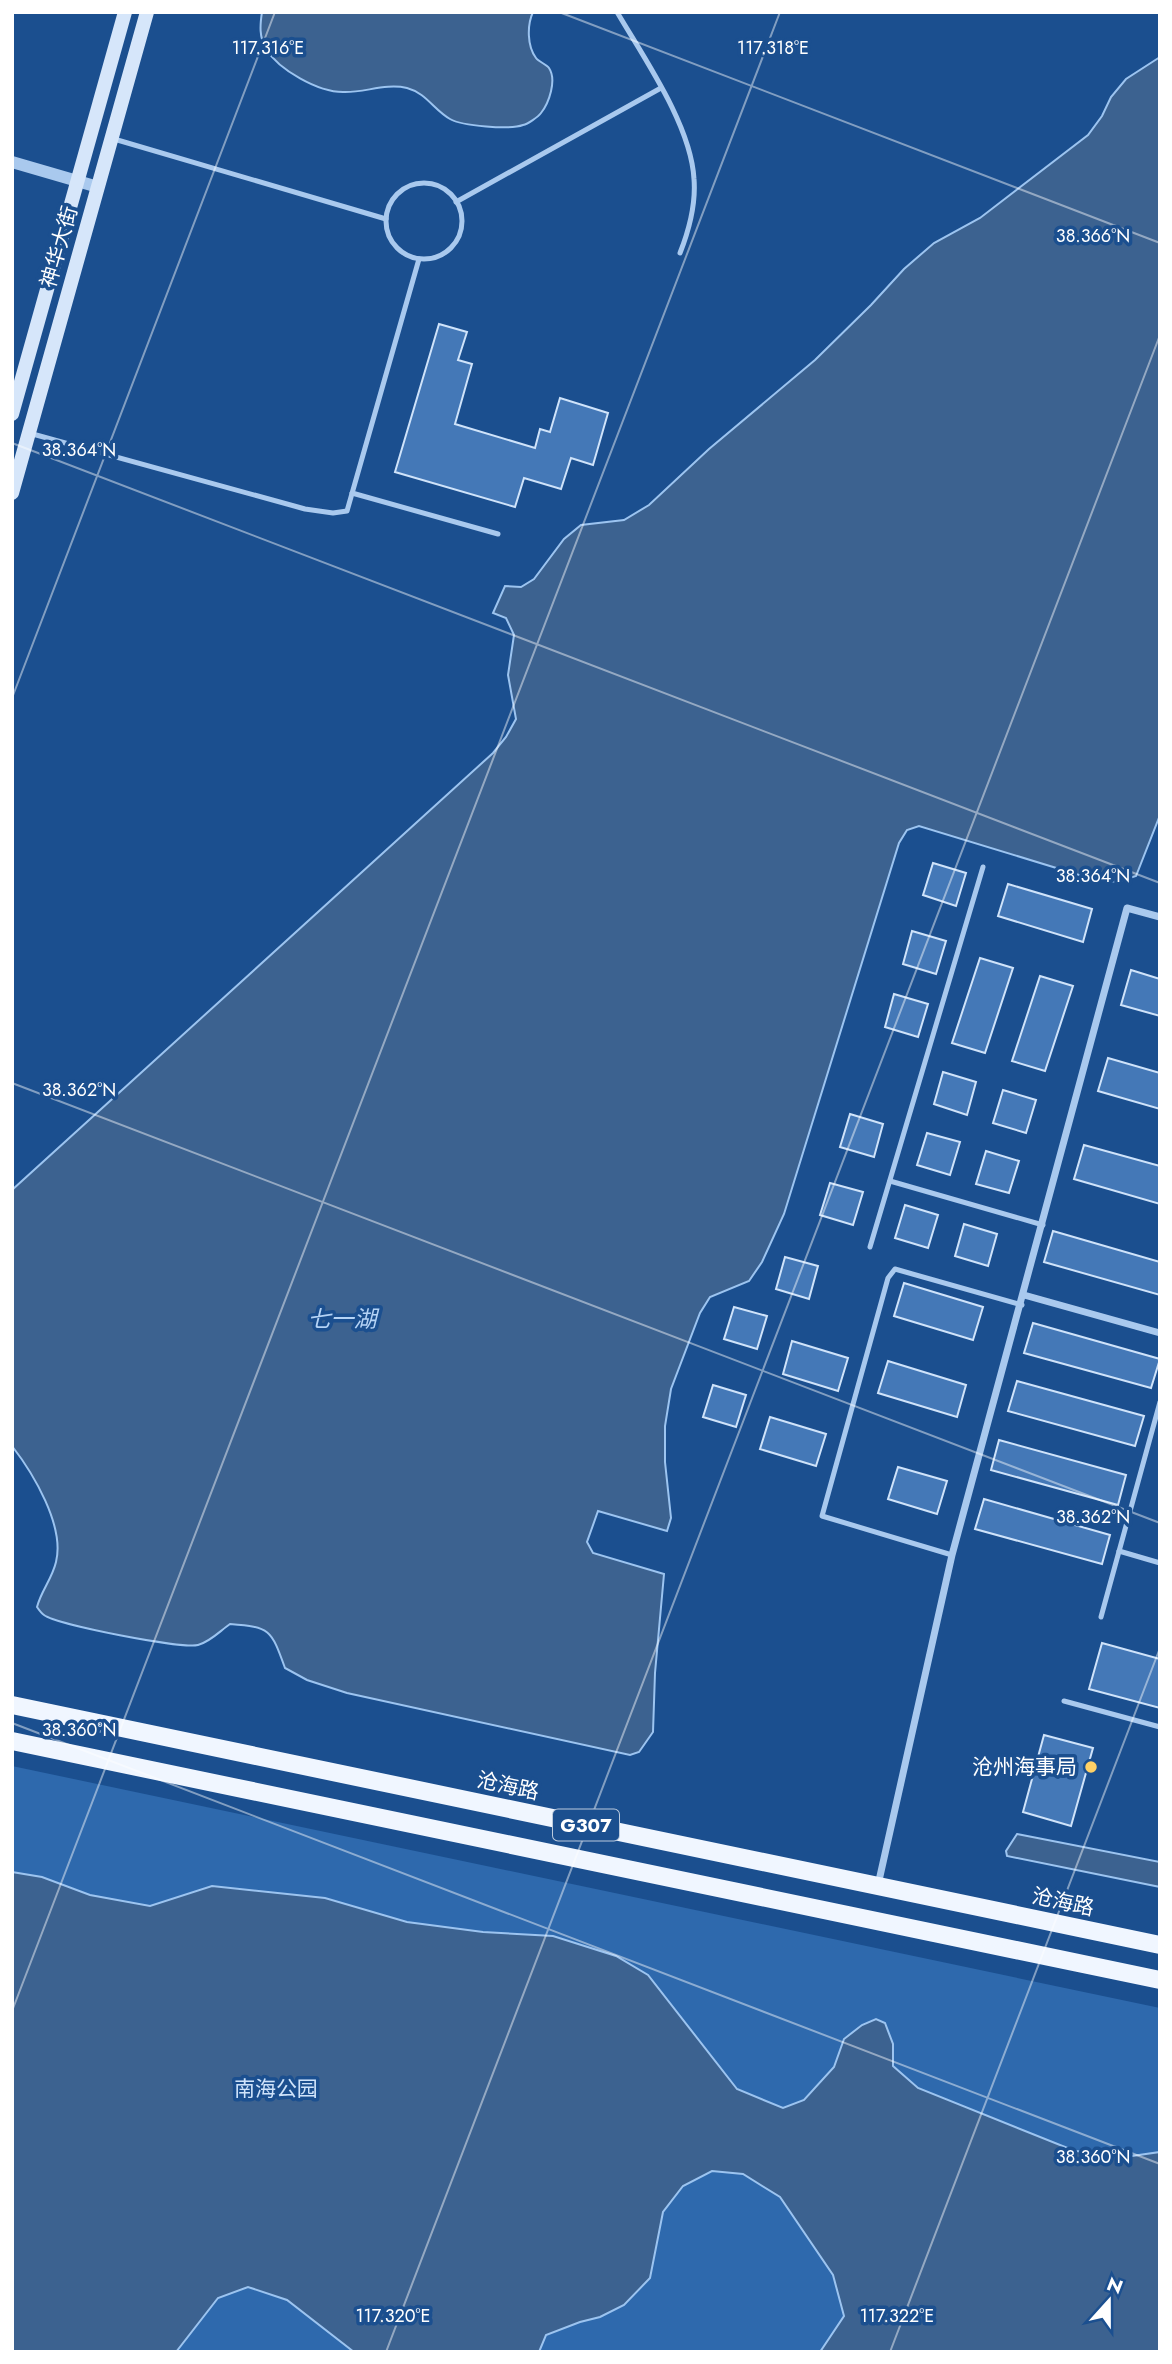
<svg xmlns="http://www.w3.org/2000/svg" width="1172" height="2364" viewBox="0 0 1172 2364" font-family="Jost,'Noto Sans SC',sans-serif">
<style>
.green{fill:#2e69ad}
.water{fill:#3c6290;stroke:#9cc4f0;stroke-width:2}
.building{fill:#4478b7;stroke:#cfe3fa;stroke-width:2}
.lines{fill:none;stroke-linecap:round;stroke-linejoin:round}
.service{stroke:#a9c9ee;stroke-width:5}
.minor{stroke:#a9c9ee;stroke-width:7}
.tertiary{stroke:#a9c9ee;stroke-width:12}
.secondary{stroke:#d6e6fa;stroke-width:14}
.primary{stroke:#f0f6ff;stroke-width:18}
.ticks{fill:none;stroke:#fff;stroke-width:2;stroke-opacity:0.45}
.poi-dot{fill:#ffd166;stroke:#1b4f8f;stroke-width:2.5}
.labels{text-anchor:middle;stroke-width:7;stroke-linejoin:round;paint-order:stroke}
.shield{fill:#1b4f8f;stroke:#bbcadd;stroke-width:2}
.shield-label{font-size:19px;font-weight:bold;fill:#fff}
.street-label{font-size:21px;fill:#fff;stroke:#1b4f8f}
.poi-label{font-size:21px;fill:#fff;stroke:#1b4f8f;text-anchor:end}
.park-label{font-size:21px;fill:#cfe3fa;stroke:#1b4f8f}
.water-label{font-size:23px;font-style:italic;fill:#b5d3f5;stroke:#1b4f8f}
.ticks-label{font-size:18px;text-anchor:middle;fill:#fff;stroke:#1b4f8f;stroke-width:7;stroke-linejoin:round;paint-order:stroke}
</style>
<rect width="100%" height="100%" fill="#1b4f8f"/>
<path class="green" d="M12,1766L1160,2008V2352H12Z"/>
<g class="water">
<path d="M262,12H533C527,25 527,46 536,58C539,62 546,64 549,68C557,80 549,103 541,113C538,117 528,124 523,125C510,130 462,126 450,119C434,110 426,93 407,88C385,83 364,93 343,92C318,92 279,70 266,49C259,37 260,25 262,12Z"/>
<path d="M1160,57V815L1136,876L1117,882L1089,878L919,826L907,830L899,843L784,1214L762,1262L749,1281L710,1297L700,1313L671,1389L665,1426V1462L671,1518L667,1531L598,1511L587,1542L593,1553L664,1574L655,1673L653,1732L639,1752L630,1755L347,1693L307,1680L285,1668C271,1629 270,1627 230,1624C220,1631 210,1642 198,1645C182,1649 57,1625 44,1615C41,1613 39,1610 37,1607C41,1591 52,1579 56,1562C65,1526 33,1473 12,1446V1190L493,753L506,737L516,719L508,675L514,635L506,618L493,613L505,586L521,587L534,579L564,539L581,525L624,520L649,505L709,449L815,360L871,305L904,269L934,243L980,218L1088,135L1102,116L1111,97L1126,79Z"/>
<path d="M1017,1834L1160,1862V1887L1007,1856L1006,1851Z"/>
<path d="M12,1872L42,1877L90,1895L150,1906L212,1886L325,1898L407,1922L483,1932L553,1936L616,1956L648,1975L737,2089L783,2108L804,2100L834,2067L844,2039L862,2025L876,2019L885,2023L893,2044V2066L918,2088L1075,2151L1132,2156L1160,2152V2352H820L844,2316L833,2275L780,2197L743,2174L712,2171L683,2186L663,2212L650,2278L624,2305L600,2317L580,2322L546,2335L539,2352H354L287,2300L248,2287L218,2298L176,2352H12Z"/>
</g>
<g class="building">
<path d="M439,324L467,332L458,360L472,364L455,424L535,448L540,429L550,432L560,398L608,413L593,465L571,458L561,489L524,478L515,507L395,472Z"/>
<path d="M933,863L966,873L956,906L923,895Z"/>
<path d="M1008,884L1092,909L1083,942L998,916Z"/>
<path d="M912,931L946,941L936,974L903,964Z"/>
<path d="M980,958L1013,968L985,1053L952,1043Z"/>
<path d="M1131,970L1160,979V1016L1121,1005Z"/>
<path d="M1040,976L1073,986L1045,1071L1012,1061Z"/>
<path d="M894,994L928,1004L918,1037L885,1027Z"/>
<path d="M1108,1058L1160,1073V1109L1098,1091Z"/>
<path d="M943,1072L976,1082L967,1115L934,1104Z"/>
<path d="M1003,1090L1036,1100L1026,1133L993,1123Z"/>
<path d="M850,1114L883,1124L874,1157L840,1147Z"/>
<path d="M927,1133L960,1142L950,1175L917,1165Z"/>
<path d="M1084,1145L1160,1166V1204L1074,1179Z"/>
<path d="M986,1151L1019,1161L1009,1193L976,1184Z"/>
<path d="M830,1183L863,1192L853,1225L820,1215Z"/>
<path d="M905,1205L938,1215L928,1248L895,1238Z"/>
<path d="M964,1224L997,1234L988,1266L955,1256Z"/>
<path d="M1053,1231L1160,1262V1295L1044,1262Z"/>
<path d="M785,1257L818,1266L809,1299L776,1289Z"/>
<path d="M904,1283L983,1307L973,1340L894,1316Z"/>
<path d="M734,1307L767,1316L757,1349L724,1339Z"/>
<path d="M1033,1323L1160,1359L1151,1388L1024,1353Z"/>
<path d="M792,1341L848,1358L838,1391L783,1374Z"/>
<path d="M888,1361L966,1385L957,1417L878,1393Z"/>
<path d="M1017,1381L1144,1416L1135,1446L1008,1411Z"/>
<path d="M713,1385L746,1395L736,1427L703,1417Z"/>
<path d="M770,1417L826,1434L816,1466L760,1449Z"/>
<path d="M999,1440L1126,1475L1118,1505L991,1470Z"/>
<path d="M898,1467L947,1481L937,1514L888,1499Z"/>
<path d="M984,1499L1110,1535L1102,1564L975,1529Z"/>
<path d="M1102,1643L1160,1659V1708L1089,1689Z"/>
<path d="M1044,1735L1093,1748L1071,1826L1023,1812Z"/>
</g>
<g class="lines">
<g class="service">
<path d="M617,12C644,58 691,125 694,179C696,204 689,230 680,253"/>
<path d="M114,139L386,219"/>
<circle cx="424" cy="221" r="38"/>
<path d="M456,202L661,88"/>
<path d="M29,433L305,509L333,513L347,511L419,259"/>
<path d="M352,493L498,534"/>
<path d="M890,1181L1043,1225"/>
<path d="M870,1247L983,867"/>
<path d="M1119,1551L1160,1563"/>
<path d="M952,1555L822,1516L888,1278L895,1269L1022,1305"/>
<path d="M1101,1617L1160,1402"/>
<path d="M1064,1701L1160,1727"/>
</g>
<g class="minor">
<path d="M1024,1295L1160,1333"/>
<path d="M878,1885L952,1555L1127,908L1160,917"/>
</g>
<path class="tertiary" d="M12,162L98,187"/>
<g class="secondary">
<path d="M12,414L125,12"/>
<path d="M12,493L147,12"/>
</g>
<g class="primary">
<path d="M12,1705L1160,1945"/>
<path d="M12,1741L1160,1980"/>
</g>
</g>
<path class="ticks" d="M559,12L1160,243M12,443L1160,883M12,698L275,12M12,1083L1160,1523M12,1723L1160,2164M12,2011L780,12M386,2352L1160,335M890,2352L1160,1648"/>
<circle class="poi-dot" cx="1091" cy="1767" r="7"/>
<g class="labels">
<rect class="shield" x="553" y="1809.5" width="66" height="31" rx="5"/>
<g class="shield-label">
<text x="586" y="1832">G307</text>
</g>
<g class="street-label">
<text transform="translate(59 247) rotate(-74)" y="7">神华大街</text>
<text transform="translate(508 1786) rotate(12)" y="7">沧海路</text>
<text transform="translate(1063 1902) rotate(12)" y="7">沧海路</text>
</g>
<g class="poi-label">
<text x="1077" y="1774">沧州海事局</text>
</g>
<g class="park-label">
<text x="276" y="2096">南海公园</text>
</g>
<g class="water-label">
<text x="342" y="1327">七一湖</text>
</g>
</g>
<g class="ticks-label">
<text x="268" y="54">117.316°E</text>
<text x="773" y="54">117.318°E</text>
<text x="1093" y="242">38.366°N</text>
<text x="79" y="456">38.364°N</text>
<text x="1093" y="882">38.364°N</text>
<text x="79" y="1096">38.362°N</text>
<text x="1093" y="1523">38.362°N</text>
<text x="79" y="1736">38.360°N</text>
<text x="1093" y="2163">38.360°N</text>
<text x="393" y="2322">117.320°E</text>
<text x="897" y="2322">117.322°E</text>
</g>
<rect width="1172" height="2364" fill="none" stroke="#ffffff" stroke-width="28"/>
<g transform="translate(1109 2301) rotate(21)" stroke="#1b4f8f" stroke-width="5" paint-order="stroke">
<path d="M0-5L12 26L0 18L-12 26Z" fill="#ffffff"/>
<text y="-10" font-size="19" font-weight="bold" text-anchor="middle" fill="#ffffff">N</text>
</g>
</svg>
